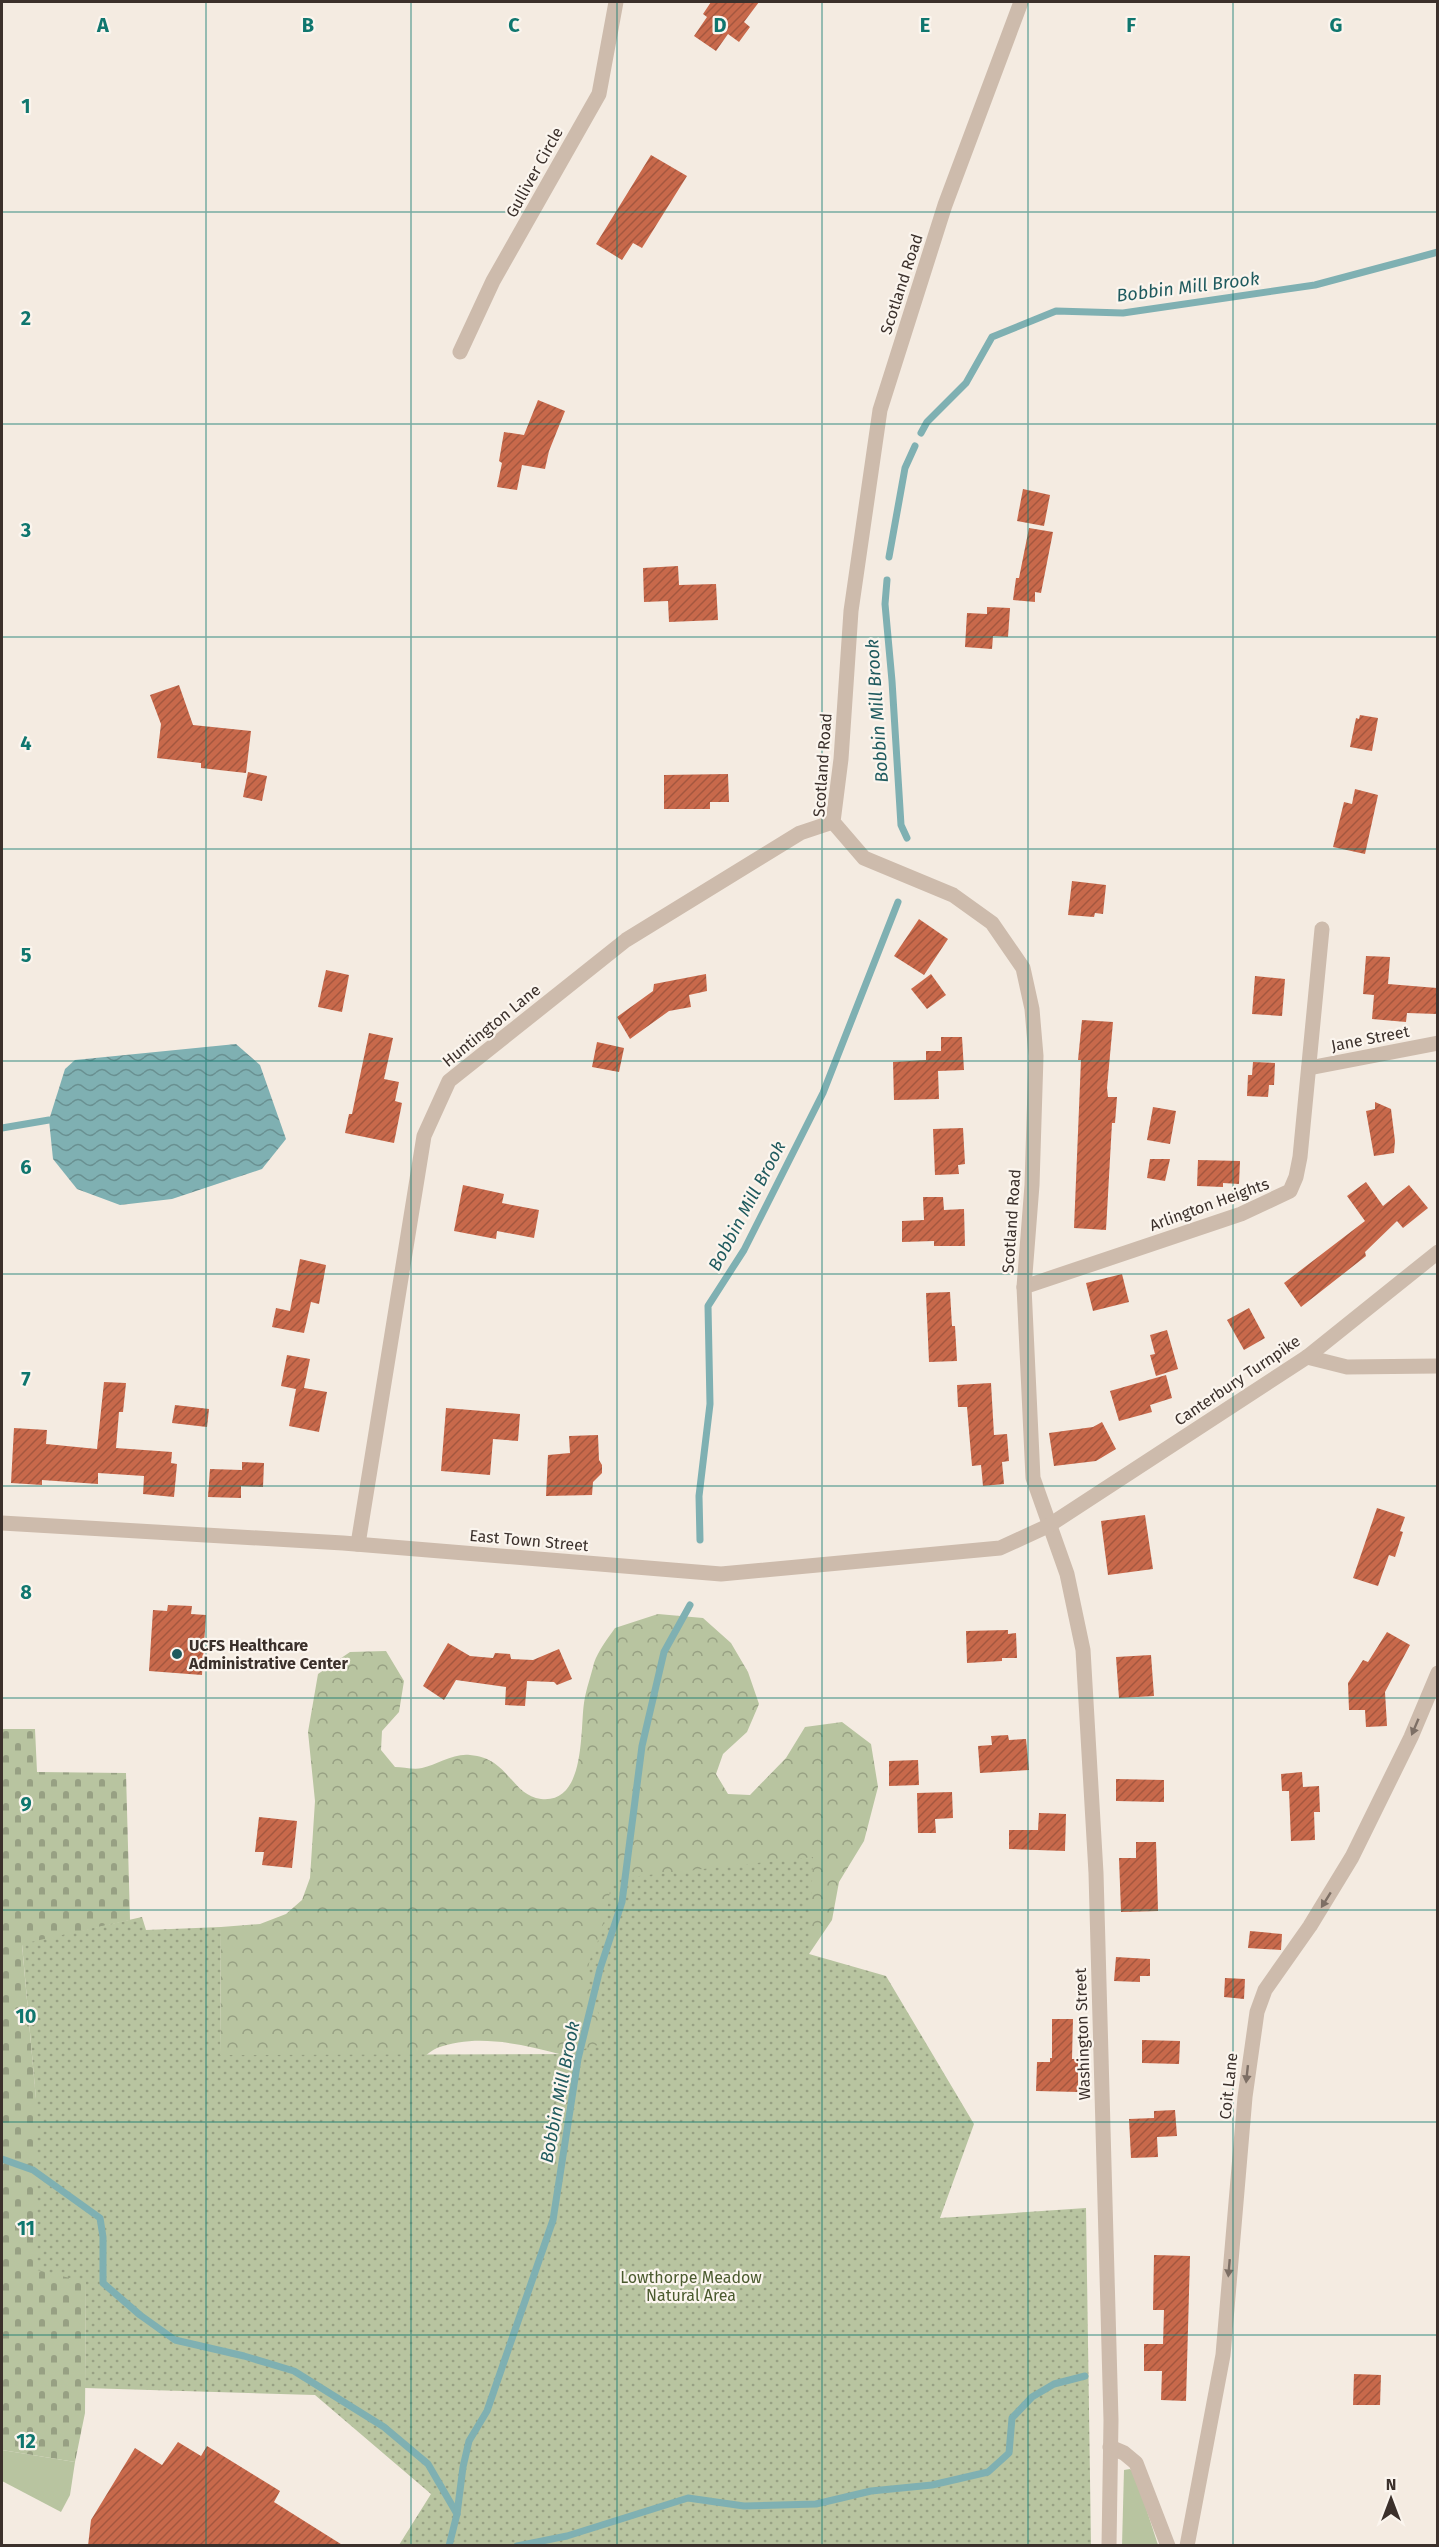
<svg xmlns="http://www.w3.org/2000/svg" width="1439" height="2547" viewBox="0 0 1439 2547" font-family="'Fira Sans',sans-serif">
<style>
.grass{fill:#b8c4a0}
.forest{fill:url(#forest-crowns)}
.cemetery{fill:url(#cemetery-stones)}
.park{fill:url(#park-dots)}
.water{fill:url(#water-waves)}
.lines{fill:none;stroke-linecap:round;stroke-linejoin:round}
.stream{stroke:#7fb0b2;stroke-width:7}
.building{fill:url(#building-hatch)}
.minor{stroke:#cdbbac;stroke-width:15}
.tertiary{stroke:#cdbbac;stroke-width:15}
.oneway{fill:#7d6f65}
.grid{fill:none;stroke:#0f766e;stroke-width:1.5;stroke-opacity:0.55}
.poi-dot{fill:#1f5a5e;stroke:#fbf5ee;stroke-width:2}
.labels{text-anchor:middle;stroke-width:4.5;stroke-linejoin:round;paint-order:stroke}
.street-label{font-size:16px;fill:#3b302b;stroke:#fbf5ee}
.poi-label{font-size:16px;font-weight:bold;fill:#3b302b;stroke:#fbf5ee;text-anchor:start}
.park-label{font-size:16px;fill:#4a5a2e;stroke:#fbf5ee}
.water-label{font-size:18px;font-style:italic;fill:#1f5a5e;stroke:#fbf5ee}
.grid-label{font-size:20px;text-anchor:middle;font-weight:bold;fill:#0f766e;stroke:#fbf5ee;stroke-width:4.5;stroke-linejoin:round;paint-order:stroke}
</style>
<defs>
<pattern id="forest-crowns" width="20" height="18" patternUnits="userSpaceOnUse" patternTransform="scale(1.5)"><rect width="20" height="18" fill="#b8c4a0"/><path d="M2 6a3 3 0 1 1 6 0M12 15a3 3 0 1 1 6 0" fill="none" stroke="#97a083"/></pattern>
<pattern id="cemetery-stones" width="16" height="16" patternUnits="userSpaceOnUse" patternTransform="scale(1.5)"><rect width="16" height="16" fill="#b8c4a0"/><path d="M2 7V4a2 2 0 0 1 4 0v3zM10 15v-3a2 2 0 0 1 4 0v3z" fill="#97a083"/></pattern>
<pattern id="park-dots" width="8" height="8" patternUnits="userSpaceOnUse" patternTransform="scale(1.5)"><rect width="8" height="8" fill="#b8c4a0"/><path d="M2 2h.1M6 6h.1" fill="none" stroke="#97a083" stroke-width="1.8" stroke-linecap="round"/></pattern>
<pattern id="water-waves" width="16" height="10" patternUnits="userSpaceOnUse" patternTransform="scale(1.5)"><rect width="16" height="10" fill="#7fb0b2"/><path d="M0 5q4-4 8 0t8 0" fill="none" stroke="#699091"/></pattern>
<pattern id="building-hatch" width="6" height="6" patternUnits="userSpaceOnUse" patternTransform="scale(1.5)"><rect width="6" height="6" fill="#c8694b"/><path d="M-1 1l2-2M0 6l6-6M5 7l2-2" fill="none" stroke="#a4573f"/></pattern>
</defs>
<rect width="100%" height="100%" fill="#f4ebe1"/>
<g class="grass">
<path d="M2,2450L75,2462L70,2495L61,2512L2,2481Z"/>
<path d="M1130,2469L1135,2474L1158,2545L1122,2546L1124,2470Z"/>
</g>
<path class="forest" d="M658,1614L703,1618L731,1643L748,1672L759,1704L747,1732L723,1754L716,1774L728,1794L750,1795L786,1758L805,1727L842,1722L871,1744L878,1787L864,1841L839,1882L832,1920L809,1954L608,2066C555,2055 491,2028 437,2048C428,2052 419,2062 411,2068L220,2055L221,1927L260,1924L286,1914L302,1900L310,1878L315,1801L308,1732L318,1674L350,1652L386,1651L404,1681L399,1712L382,1731L381,1750L395,1767C403,1767 414,1770 422,1768C437,1765 453,1753 470,1755C509,1758 511,1795 541,1799C586,1804 580,1730 584,1703C586,1689 591,1676 594,1663C598,1651 608,1638 615,1628Z"/>
<path class="cemetery" d="M2,1729H35L37,1772L126,1773L130,1920L22,1945L36,2099L86,2281L85,2413L75,2462L2,2450Z"/>
<path class="park" d="M813,1857L809,1954L886,1976L974,2124L940,2218L1086,2208L1091,2545H399L431,2494L315,2395L85,2388L86,2282L37,2270L36,2099L22,1944L142,1917L146,1930L221,1927L220,2055L578,2054L584,2049L598,2045C609,2027 590,1998 588,1978C586,1958 598,1947 602,1929C607,1913 609,1896 612,1879Z"/>
<path class="water" d="M236,1044L260,1065L286,1139L262,1169L172,1199L120,1205L77,1189L53,1159L49,1120L65,1069L75,1060Z"/>
<g class="lines">
<g class="stream">
<path d="M921,433L927,422L966,383L992,337L1056,311L1123,313L1315,285L1438,252"/>
<path d="M889,557L905,468L915,446"/>
<path d="M887,580L885,604L892,681L901,825L907,838"/>
<path d="M2,1128L49,1120"/>
<path d="M700,1540L699,1496L710,1404L708,1306L744,1250L823,1093L898,902"/>
<path d="M2,2159L33,2170L100,2218L103,2237V2283L140,2315L175,2340L244,2356L294,2371L384,2427L428,2464L457,2514"/>
<path d="M449,2546L457,2514L463,2467L469,2441L487,2411L553,2220L578,2059L600,1969L622,1902L642,1746L664,1652L690,1605"/>
<path d="M517,2546L567,2536L688,2498L744,2506L816,2504L871,2491L932,2485L988,2472L1009,2453L1012,2418L1032,2397L1054,2384L1085,2376"/>
</g>
</g>
<g class="building">
<path d="M711,2H759L744,22L750,27L739,42L728,34L716,51L694,36L707,17L703,14Z"/>
<path d="M651,155L687,176L642,248L633,243L622,260L596,244Z"/>
<path d="M538,400L565,411L549,451L545,469L522,465L517,490L497,487L502,463L499,461L504,432L524,435Z"/>
<path d="M1023,489L1050,495L1044,526L1017,521Z"/>
<path d="M1029,528L1053,532L1041,593L1035,592V602L1013,600L1016,578H1019Z"/>
<path d="M678,566L679,585L716,584L718,620L669,622L668,601L644,602L643,568Z"/>
<path d="M987,607L1010,608L1008,637L993,636L992,649L965,647L967,613L987,614Z"/>
<path d="M179,685L193,725L251,731L246,773L201,768V763L157,758L161,724L150,695Z"/>
<path d="M1360,715L1378,718L1372,751L1350,747L1356,718L1359,719Z"/>
<path d="M248,772L267,776L262,801L243,797Z"/>
<path d="M728,774L729,802H710V809H664V775Z"/>
<path d="M1355,789L1378,795L1365,854L1333,847L1344,802L1352,804Z"/>
<path d="M1072,881L1106,885L1103,914L1095,913L1094,917L1068,915Z"/>
<path d="M919,919L948,939L924,975L894,956Z"/>
<path d="M1366,956L1390,957L1388,984L1437,988V1014L1407,1013L1406,1022L1372,1019L1374,995L1363,994Z"/>
<path d="M326,970L349,975L342,1012L318,1007Z"/>
<path d="M706,974L707,991L689,995L691,1007L669,1011L630,1039L617,1017L653,991L654,984Z"/>
<path d="M931,974L946,995L927,1009L911,989Z"/>
<path d="M1255,976L1285,979L1282,1016L1252,1014Z"/>
<path d="M1082,1020L1113,1022L1107,1088L1108,1097H1117L1115,1123H1112L1106,1230L1074,1228L1081,1060H1078Z"/>
<path d="M369,1033L393,1038L384,1079L399,1082L395,1101L402,1103L394,1143L345,1133L349,1114H352Z"/>
<path d="M941,1037H962L964,1070L938,1071L939,1099L894,1100L893,1062L926,1060V1051H941Z"/>
<path d="M597,1042L624,1048L619,1072L592,1067Z"/>
<path d="M1253,1062L1275,1063L1274,1085H1269L1268,1097L1247,1096L1248,1075H1252Z"/>
<path d="M1375,1102L1391,1109L1395,1141L1394,1153L1374,1156L1366,1111L1375,1109Z"/>
<path d="M1153,1107L1176,1111L1170,1144L1147,1140Z"/>
<path d="M963,1128L965,1164L958,1165L959,1174L935,1175L933,1129Z"/>
<path d="M1150,1159H1170L1165,1181L1147,1178Z"/>
<path d="M1198,1160L1240,1161L1239,1184L1223,1183V1187L1197,1186Z"/>
<path d="M1366,1182L1383,1206L1409,1185L1428,1208L1403,1228L1397,1221L1365,1252L1366,1256L1301,1307L1284,1283L1365,1221L1347,1196Z"/>
<path d="M463,1185L504,1194L502,1203L539,1210L534,1238L497,1231L496,1239L454,1231Z"/>
<path d="M923,1197H943L944,1210L964,1209L965,1246H934V1241L902,1242V1221L924,1220Z"/>
<path d="M300,1259L326,1265L319,1304L311,1302L304,1333L272,1327L276,1308L290,1311Z"/>
<path d="M1122,1274L1129,1302L1093,1311L1086,1283Z"/>
<path d="M950,1292L952,1326H955L957,1361L929,1362L926,1293Z"/>
<path d="M1249,1308L1265,1338L1244,1350L1227,1320Z"/>
<path d="M1167,1330L1178,1369L1156,1376L1150,1355L1155,1354L1150,1335Z"/>
<path d="M287,1355L310,1359L304,1388L327,1392L319,1432L289,1426L296,1389L281,1386Z"/>
<path d="M1166,1375L1172,1398L1150,1405L1152,1412L1119,1421L1110,1391Z"/>
<path d="M104,1382L126,1383L123,1412H119L116,1448L172,1452L171,1463L177,1464L174,1497L143,1494L144,1476L98,1473V1484L42,1480V1485L11,1483L14,1428L47,1430L46,1444L97,1449Z"/>
<path d="M991,1383L994,1435L1007,1434L1009,1461L1002,1462L1004,1484L983,1486L981,1465L972,1466L967,1407H958L957,1385Z"/>
<path d="M175,1405L209,1409L207,1427L172,1423Z"/>
<path d="M446,1408L520,1414L518,1441L493,1439L490,1475L441,1471Z"/>
<path d="M1102,1422L1116,1449L1096,1461L1054,1466L1049,1433L1093,1427Z"/>
<path d="M598,1435L599,1460L602,1465V1473L593,1482L592,1495L546,1496L548,1455L570,1453L569,1436Z"/>
<path d="M242,1462L264,1463L263,1487L241,1486V1498L208,1497L210,1469L242,1470Z"/>
<path d="M1377,1508L1405,1517L1400,1531L1403,1532L1395,1557L1389,1555L1378,1586L1353,1578Z"/>
<path d="M1145,1515L1153,1569L1108,1575L1101,1521Z"/>
<path d="M168,1605L192,1606L191,1614L206,1615L202,1675L149,1671L153,1610L167,1611Z"/>
<path d="M1008,1630V1634L1016,1633L1017,1658H1002V1661L967,1663L966,1631Z"/>
<path d="M1387,1632L1410,1645L1385,1692L1387,1726L1366,1727L1365,1710H1349L1348,1683L1363,1660L1368,1662Z"/>
<path d="M448,1643L470,1656L493,1658L495,1653L510,1654L511,1659L533,1660L559,1649L572,1679L557,1685L554,1682L527,1681L525,1706L505,1705L506,1687L456,1680L444,1700L423,1686Z"/>
<path d="M1151,1655L1154,1696L1119,1698L1116,1657Z"/>
<path d="M1008,1735L1009,1740L1026,1739L1029,1770L980,1773L978,1746L992,1745L991,1736Z"/>
<path d="M918,1760L919,1785L889,1786V1761Z"/>
<path d="M1302,1772L1303,1787L1319,1786L1320,1812H1314L1315,1840L1291,1841L1289,1791H1282L1281,1774Z"/>
<path d="M1116,1779L1164,1780V1802L1116,1801Z"/>
<path d="M952,1792L953,1818L935,1819L936,1833H918L917,1793Z"/>
<path d="M1039,1813L1066,1814L1065,1851L1009,1849V1830H1038Z"/>
<path d="M259,1817L297,1821L292,1868L262,1865L264,1852H255Z"/>
<path d="M1136,1842H1156L1158,1911L1121,1912L1119,1858H1136Z"/>
<path d="M1250,1931L1282,1934L1281,1950L1248,1948Z"/>
<path d="M1116,1957L1150,1959V1976H1140V1982L1114,1981Z"/>
<path d="M1225,1978L1245,1979L1244,1999L1224,1997Z"/>
<path d="M1052,2019H1073L1072,2059H1078V2092L1036,2091L1037,2062H1050V2058H1052Z"/>
<path d="M1142,2040L1180,2041L1179,2064L1142,2063Z"/>
<path d="M1175,2110L1177,2136L1157,2137L1158,2157L1131,2158L1129,2119L1154,2118V2111Z"/>
<path d="M1154,2255L1190,2256L1186,2401L1161,2400L1162,2371H1144V2344H1163L1164,2310H1153Z"/>
<path d="M1354,2374L1381,2375L1380,2405H1353Z"/>
<path d="M178,2442L201,2456L207,2446L280,2491L274,2502L344,2546H88L91,2520L135,2448L162,2465Z"/>
</g>
<g class="lines">
<g class="minor">
<path d="M460,352L493,281L599,94L616,2"/>
<path d="M1309,1068L1438,1043"/>
<path d="M1024,1287L1241,1214L1290,1191L1296,1177L1300,1157L1322,929"/>
<path d="M1307,1357L1347,1367L1438,1366"/>
<path d="M358,1544L424,1136L449,1081L626,940L800,833L833,822"/>
<path d="M1110,2447L1124,2453L1136,2463L1168,2546"/>
<path d="M1187,2546L1223,2355L1245,2097L1257,2012L1265,1990L1310,1926L1352,1857L1411,1737L1438,1673"/>
</g>
<g class="tertiary">
<path d="M1021,2L945,205L880,410L851,611L841,759L833,822L864,858L953,895L992,923L1023,968L1032,1009L1036,1056L1032,1185L1024,1287L1033,1478L1067,1574L1083,1650L1096,1873L1104,2165L1111,2420L1109,2546"/>
<path d="M2,1523L343,1543L721,1574L1000,1548L1048,1526L1307,1357L1438,1252"/>
</g>
</g>
<defs><path id="oneway-solid" d="M-6-.8H1V-3.2L6.5 0L1 3.2V.8H-6Z" transform="scale(1.5)"/></defs>
<g class="oneway">
<use href="#oneway-solid" transform="translate(1415 1727) rotate(113)"/>
<use href="#oneway-solid" transform="translate(1326 1900) rotate(122)"/>
<use href="#oneway-solid" transform="translate(1247 2074) rotate(96)"/>
<use href="#oneway-solid" transform="translate(1229 2268) rotate(95)"/>
</g>
<path class="grid" d="M206,2V2546M411,2V2546M617,2V2546M822,2V2546M1028,2V2546M1233,2V2546M2,212H1438M2,424H1438M2,637H1438M2,849H1438M2,1061H1438M2,1274H1438M2,1486H1438M2,1698H1438M2,1910H1438M2,2122H1438M2,2335H1438"/>
<circle class="poi-dot" cx="177" cy="1654" r="6"/>
<g class="labels">
<g class="street-label">
<text transform="translate(534 172) rotate(-61)" y="6">Gulliver Circle</text>
<text transform="translate(901 284) rotate(-72)" y="6">Scotland Road</text>
<text transform="translate(822 765) rotate(-86)" y="6">Scotland Road</text>
<text transform="translate(491 1025) rotate(-39)" y="6">Huntington Lane</text>
<text transform="translate(1370 1038) rotate(-11)" y="6">Jane Street</text>
<text transform="translate(1209 1204) rotate(-20)" y="6">Arlington Heights</text>
<text transform="translate(1011 1221) rotate(-86)" y="6">Scotland Road</text>
<text transform="translate(1237 1380) rotate(-34)" y="6">Canterbury Turnpike</text>
<text transform="translate(529 1540) rotate(5)" y="6">East Town Street</text>
<text transform="translate(1082 2034) rotate(-92)" y="6">Washington Street</text>
<text transform="translate(1228 2086) rotate(-84)" y="6">Coit Lane</text>
</g>
<g class="poi-label">
<text x="189" y="1651">UCFS Healthcare<tspan x="189" dy="18">Administrative Center</tspan></text>
</g>
<g class="park-label">
<text x="691" y="2283">Lowthorpe Meadow<tspan x="691" dy="18">Natural Area</tspan></text>
</g>
<g class="water-label">
<text transform="translate(1188 287) rotate(-7)" y="6">Bobbin Mill Brook</text>
<text transform="translate(877 711) rotate(-94)" y="6">Bobbin Mill Brook</text>
<text transform="translate(747 1206) rotate(-62)" y="6">Bobbin Mill Brook</text>
<text transform="translate(560 2092) rotate(-79)" y="6">Bobbin Mill Brook</text>
</g>
</g>
<g class="grid-label">
<text x="103" y="32">A</text>
<text x="308" y="32">B</text>
<text x="514" y="32">C</text>
<text x="720" y="32">D</text>
<text x="925" y="32">E</text>
<text x="1131" y="32">F</text>
<text x="1336" y="32">G</text>
<text x="26" y="113">1</text>
<text x="26" y="325">2</text>
<text x="26" y="537">3</text>
<text x="26" y="750">4</text>
<text x="26" y="962">5</text>
<text x="26" y="1174">6</text>
<text x="26" y="1386">7</text>
<text x="26" y="1599">8</text>
<text x="26" y="1811">9</text>
<text x="26" y="2023">10</text>
<text x="26" y="2235">11</text>
<text x="26" y="2448">12</text>
</g>
<rect width="1439" height="2547" fill="none" stroke="#3b302b" stroke-width="6"/>
<g transform="translate(1391 2499)" stroke="#fbf5ee" stroke-width="4.5" paint-order="stroke">
<path d="M0-4.5L10 22L0 15L-10 22Z" fill="#3b302b"/>
<text y="-9" font-size="16" font-weight="bold" text-anchor="middle" fill="#3b302b">N</text>
</g>
</svg>
